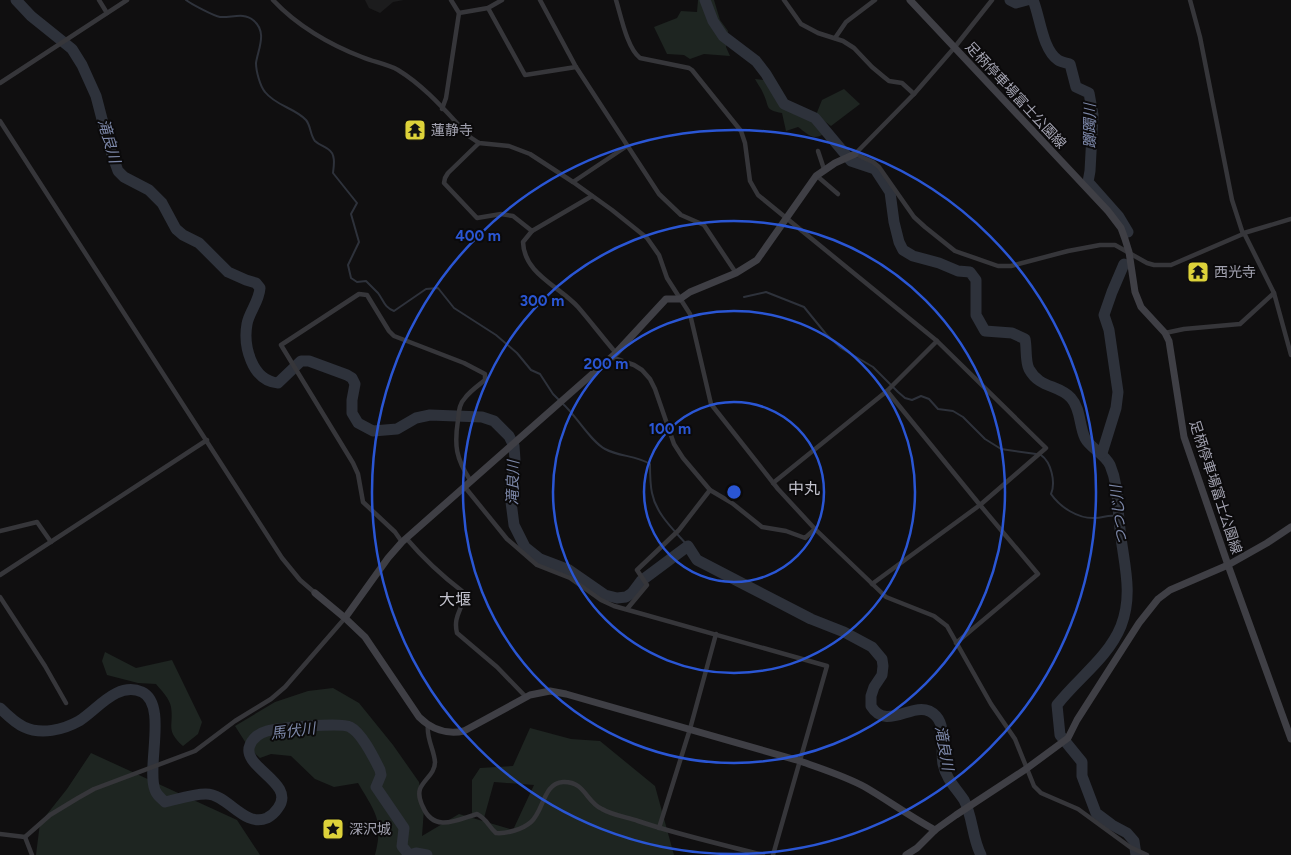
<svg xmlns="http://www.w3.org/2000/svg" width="1291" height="855" viewBox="0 0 1291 855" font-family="Figtree,'Noto Sans JP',sans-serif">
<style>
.built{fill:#1c1c1d}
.green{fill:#1e2521}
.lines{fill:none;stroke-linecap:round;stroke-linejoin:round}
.stream{stroke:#2e323b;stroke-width:2}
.river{stroke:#2e323b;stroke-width:11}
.street{stroke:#36363a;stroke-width:4.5}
.secondary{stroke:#3f3f45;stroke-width:7}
.ring{fill:none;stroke:#2a56d4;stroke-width:2.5}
.labels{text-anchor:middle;stroke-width:4;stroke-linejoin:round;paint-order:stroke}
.street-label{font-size:14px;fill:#a2a2b0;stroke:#0b0a0b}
.poi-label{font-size:14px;fill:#a2a2b0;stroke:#0b0a0b;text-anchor:start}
.water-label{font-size:15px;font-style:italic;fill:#7c87a8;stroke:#0b0a0b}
.quarter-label{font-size:16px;fill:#c2c2cd;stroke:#0b0a0b}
.centre{fill:#2a56d4;stroke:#0b0a0b;stroke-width:2.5}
.ring-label{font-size:15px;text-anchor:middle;font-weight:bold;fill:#2a56d4;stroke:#0b0a0b;stroke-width:4;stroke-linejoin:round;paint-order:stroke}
</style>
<rect width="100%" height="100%" fill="#100f10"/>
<path class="built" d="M365,0H404L393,2L380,13L369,8Z"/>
<g class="green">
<path d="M698,0H714L720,20L728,31L726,47L730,56L704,54L690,59L684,55L667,54L654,27L677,18L681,11L697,12Z"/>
<path d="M755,79L765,80L793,107L813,116L824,134C812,141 808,134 798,127L786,131L782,113C764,110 770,107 763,93C761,88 757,83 755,79Z"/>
<path d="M844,89L860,104L831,126L816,115L822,100Z"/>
<path d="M105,652L136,668L172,660L202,722L198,734L183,746C165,730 174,726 171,707C170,699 161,690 156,684L138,683L107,675L102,661Z"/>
<path d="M333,688L359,703L393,745L419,782L424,809L422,836L459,814L513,830L534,785L494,782L484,818L472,813V780L480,768L513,766L530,728L571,739L600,741L655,786L674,855H375C384,820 375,812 358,783L334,787L315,779L291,756L271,754L260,758L249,748L235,726L275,702L308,691Z"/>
<path d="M91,753L237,820L260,855H36L40,823L67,789Z"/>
</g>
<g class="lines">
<g class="stream">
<path d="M186,0C191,4 214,16 220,17C231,18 244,12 253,20C268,32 258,49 256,63C256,71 260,86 265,92C276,106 295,108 306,120C311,126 310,135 315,141C319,145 324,146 328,149C336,154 334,165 333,173L357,203L351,214L359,242L348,265L351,278L357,282L366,281C370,285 374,289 378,293C384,301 384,307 394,311L426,289L438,288L454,308L496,335L517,353L531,370L540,374L553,394L559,400"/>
<path d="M744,297L766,292L804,307L826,334L841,348L873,367L898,392L905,398L912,400L921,396L929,399L938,409L953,411L963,417L985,439L1001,449L1036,454"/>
<path d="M562,403C576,415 590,441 605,449C620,457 635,455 650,464C650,473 650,484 652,493C656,514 674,530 688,546"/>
<path d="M1041,455C1051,462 1056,482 1051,494C1060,507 1078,519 1095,518C1104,518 1110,513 1119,517"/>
</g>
<g class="river">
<path d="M16,0L31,16L72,49L82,65L96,96L109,146L118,171L124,177L149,190L162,203L176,229L183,235L199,243L228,272L246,280L256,283L260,288C259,302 249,312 247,324C243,346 252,381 278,383L301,361H309L347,375L352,378L355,384L352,400V413L358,423L373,431L397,429L416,418L430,415L482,417L494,421L509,436L514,446L515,460L510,494L514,525L525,547L540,559L569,570L605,595L617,598L626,597L632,593L641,581L688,546L697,560L811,619L844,632L872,647L882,659L883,666L882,675L874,687L871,696V706C888,734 917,695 936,716C947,728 940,750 943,764C946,779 956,788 964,800C973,817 972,838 981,855"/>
<path d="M705,0L713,21L723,36L756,61L766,74L784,104L815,118L851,161L875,169L890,192L894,222L899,242L903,250L913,256L939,263L958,271L970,272L976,280V315L985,331L1012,333L1025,339C1027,348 1025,361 1029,369C1040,389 1058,384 1071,398C1081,409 1079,426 1085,438C1090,448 1104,453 1110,465C1119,486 1117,507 1120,529C1123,561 1134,593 1121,626C1108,658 1078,678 1057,705L1060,735L1082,762V776L1096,813L1112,825L1127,833L1134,841L1136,855"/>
<path d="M1010,0L1016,3L1027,0"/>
<path d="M1033,0C1040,16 1042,49 1058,60C1061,62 1066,63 1070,64L1076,87L1089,93L1093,115L1090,171L1088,182L1119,217L1128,232"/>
<path d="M1102,453L1116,408L1118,392L1109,330L1104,315L1112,292L1124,264"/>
<path d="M0,708C7,715 15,723 24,727C41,735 63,730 79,721C97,710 117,681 142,692C168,704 146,768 155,790C157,796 161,798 165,802C178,799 193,794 206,794C228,794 244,828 267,818C271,816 276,811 278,808C297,783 240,767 250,745C253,738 260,733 267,731C278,728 341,722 350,727C362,733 374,758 380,770L381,775L376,787L404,828L402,846L409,855"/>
<path d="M409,855L416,853L427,855"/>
</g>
<g class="street">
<path d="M99,0L107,13"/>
<path d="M273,0C296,25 330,45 362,57C374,62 387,64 398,70C426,87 448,114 470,137L479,143L509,146L530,154L573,182L612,210L647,238L659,255L667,278L690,314L711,404L778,489L815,529L886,597L934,616L947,626L991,704L1015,739L1034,786L1041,793L1078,809L1130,847L1147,855"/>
<path d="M540,0L576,67L659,194L681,215L704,225L736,273"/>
<path d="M616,0C621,16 627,48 640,58L689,68L692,70L741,131L745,143L750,181L758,195L937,341L1046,448L980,505L872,584"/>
<path d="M784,0L801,24L818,33L843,41L854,48L872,67L884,77L889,81L902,83L914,94"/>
<path d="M992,0L954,48L914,94L855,154L873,162L879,167L914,217L925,227L955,251L998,266H1011L1068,251L1100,245H1115L1147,263L1154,265H1171L1243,234"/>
<path d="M488,8L525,75L576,67"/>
<path d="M459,13L488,8L502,0"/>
<path d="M835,38L846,22L875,0"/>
<path d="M0,83L127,0"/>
<path d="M442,109L446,98L459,13L451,0"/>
<path d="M0,121L282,558L300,580L315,593"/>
<path d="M479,143L448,173L445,178L444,183L477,218L501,214L513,216L532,231L592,196"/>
<path d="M818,151L824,169"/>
<path d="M817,176L838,194"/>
<path d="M573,182L627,146"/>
<path d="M532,231L523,242C524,274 559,286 578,307C591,322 603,338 616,353"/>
<path d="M1244,233L1291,219"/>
<path d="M1274,293L1291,355"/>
<path d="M1165,333L1184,329L1240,324L1274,293L1244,233L1243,234L1232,200L1200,37L1190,0"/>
<path d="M611,357L634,365L642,370L650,379L655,389L674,444L683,458L710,490L732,503L762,527L786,531L805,538L815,529"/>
<path d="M887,391L980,505L1038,574L956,643"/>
<path d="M773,483L887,391L937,341"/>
<path d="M464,486L507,539L537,565L570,578L601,600L614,606L827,666L773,855"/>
<path d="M0,531L37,522L51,542"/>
<path d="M406,538C423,558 441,575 462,591C467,607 452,613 457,633L497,667L526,697"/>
<path d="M402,542L395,532L363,502L358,474L353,463L281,345L359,294L367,295L389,331L394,336L464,363L485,374V380C479,385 470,391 465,398C459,404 459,412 458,420C454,446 456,458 470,480"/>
<path d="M0,575L207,440"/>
<path d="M0,597L45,666L66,703"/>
<path d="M627,609L647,585L637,570L679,530L710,490"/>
<path d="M428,725C426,738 434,749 435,762C435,774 424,779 420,789C418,795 420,801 423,807C434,833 457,820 477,814C487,819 488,826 496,833C507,834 523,829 531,822C544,811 543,783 563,782C585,781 586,802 602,809C612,815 626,817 638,821C679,835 721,844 763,855"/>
<path d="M659,828L690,729L716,634"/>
<path d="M0,834L25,837L50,815L78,798L94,789L195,751L235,721L271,699L285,687L345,618"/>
<path d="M25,837L32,855"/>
</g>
<g class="secondary">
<path d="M910,0L1108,211L1121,228L1125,239L1129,252L1135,292L1141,307L1165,333L1169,341L1184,437L1228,565L1291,739"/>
<path d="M315,593L345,618L365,637L419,717C431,729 447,735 464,731L530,695L550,691L566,694L800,761C822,769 845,776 865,787C889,801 911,817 935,830"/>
<path d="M345,618L388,558L402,542L616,353L666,299H680L690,292L736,273L757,260L816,176L835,163L855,154"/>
<path d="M906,855L917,848L935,830L956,815L1026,769L1068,738L1077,720L1139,623L1158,599L1170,590L1228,565L1267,543L1291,527"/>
</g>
</g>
<g class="ring">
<circle cx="734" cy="492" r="90"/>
<circle cx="734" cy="492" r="181"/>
<circle cx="734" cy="492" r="271"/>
<circle cx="734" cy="492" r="362"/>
</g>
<defs>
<g id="temple-square" transform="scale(1.125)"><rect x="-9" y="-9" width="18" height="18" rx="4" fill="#ddd23a" stroke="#0b0a0b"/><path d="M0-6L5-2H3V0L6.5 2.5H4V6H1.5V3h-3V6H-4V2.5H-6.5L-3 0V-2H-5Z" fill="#111"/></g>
<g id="sight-square" transform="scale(1.125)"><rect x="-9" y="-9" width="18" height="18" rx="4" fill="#ddd23a" stroke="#0b0a0b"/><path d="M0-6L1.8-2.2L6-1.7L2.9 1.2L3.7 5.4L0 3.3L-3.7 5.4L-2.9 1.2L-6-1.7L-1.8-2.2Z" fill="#111"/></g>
</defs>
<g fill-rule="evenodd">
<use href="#temple-square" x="415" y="130"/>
<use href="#temple-square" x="1198" y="272"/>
<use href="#sight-square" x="333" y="829"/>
</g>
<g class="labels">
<g class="street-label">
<text transform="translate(1016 95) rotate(47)" y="5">足柄停車場富士公園線</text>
<text transform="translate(1216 487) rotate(72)" y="5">足柄停車場富士公園線</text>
</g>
<g class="poi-label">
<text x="431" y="135">蓮静寺</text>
<text x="1214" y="277">西光寺</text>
<text x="349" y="834">深沢城</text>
</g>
<g class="water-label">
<text transform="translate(1090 126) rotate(-90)" y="5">躑躅川</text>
<text transform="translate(109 141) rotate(74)" y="5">滝良川</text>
<text transform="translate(513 483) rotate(-89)" y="5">滝良川</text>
<text transform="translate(1119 515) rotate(-96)" y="5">つつじ川</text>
<text transform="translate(293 731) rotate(-7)" y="5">馬伏川</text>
<text transform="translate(944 748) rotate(80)" y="5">滝良川</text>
</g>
<g class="quarter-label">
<text x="804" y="494">中丸</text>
<text x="455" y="605">大堰</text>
</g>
</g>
<circle cx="734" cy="492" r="8" class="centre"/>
<g class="ring-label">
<text x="478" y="241">400 m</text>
<text x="542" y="306">300 m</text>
<text x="606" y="369">200 m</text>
<text x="670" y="434">100 m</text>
</g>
</svg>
